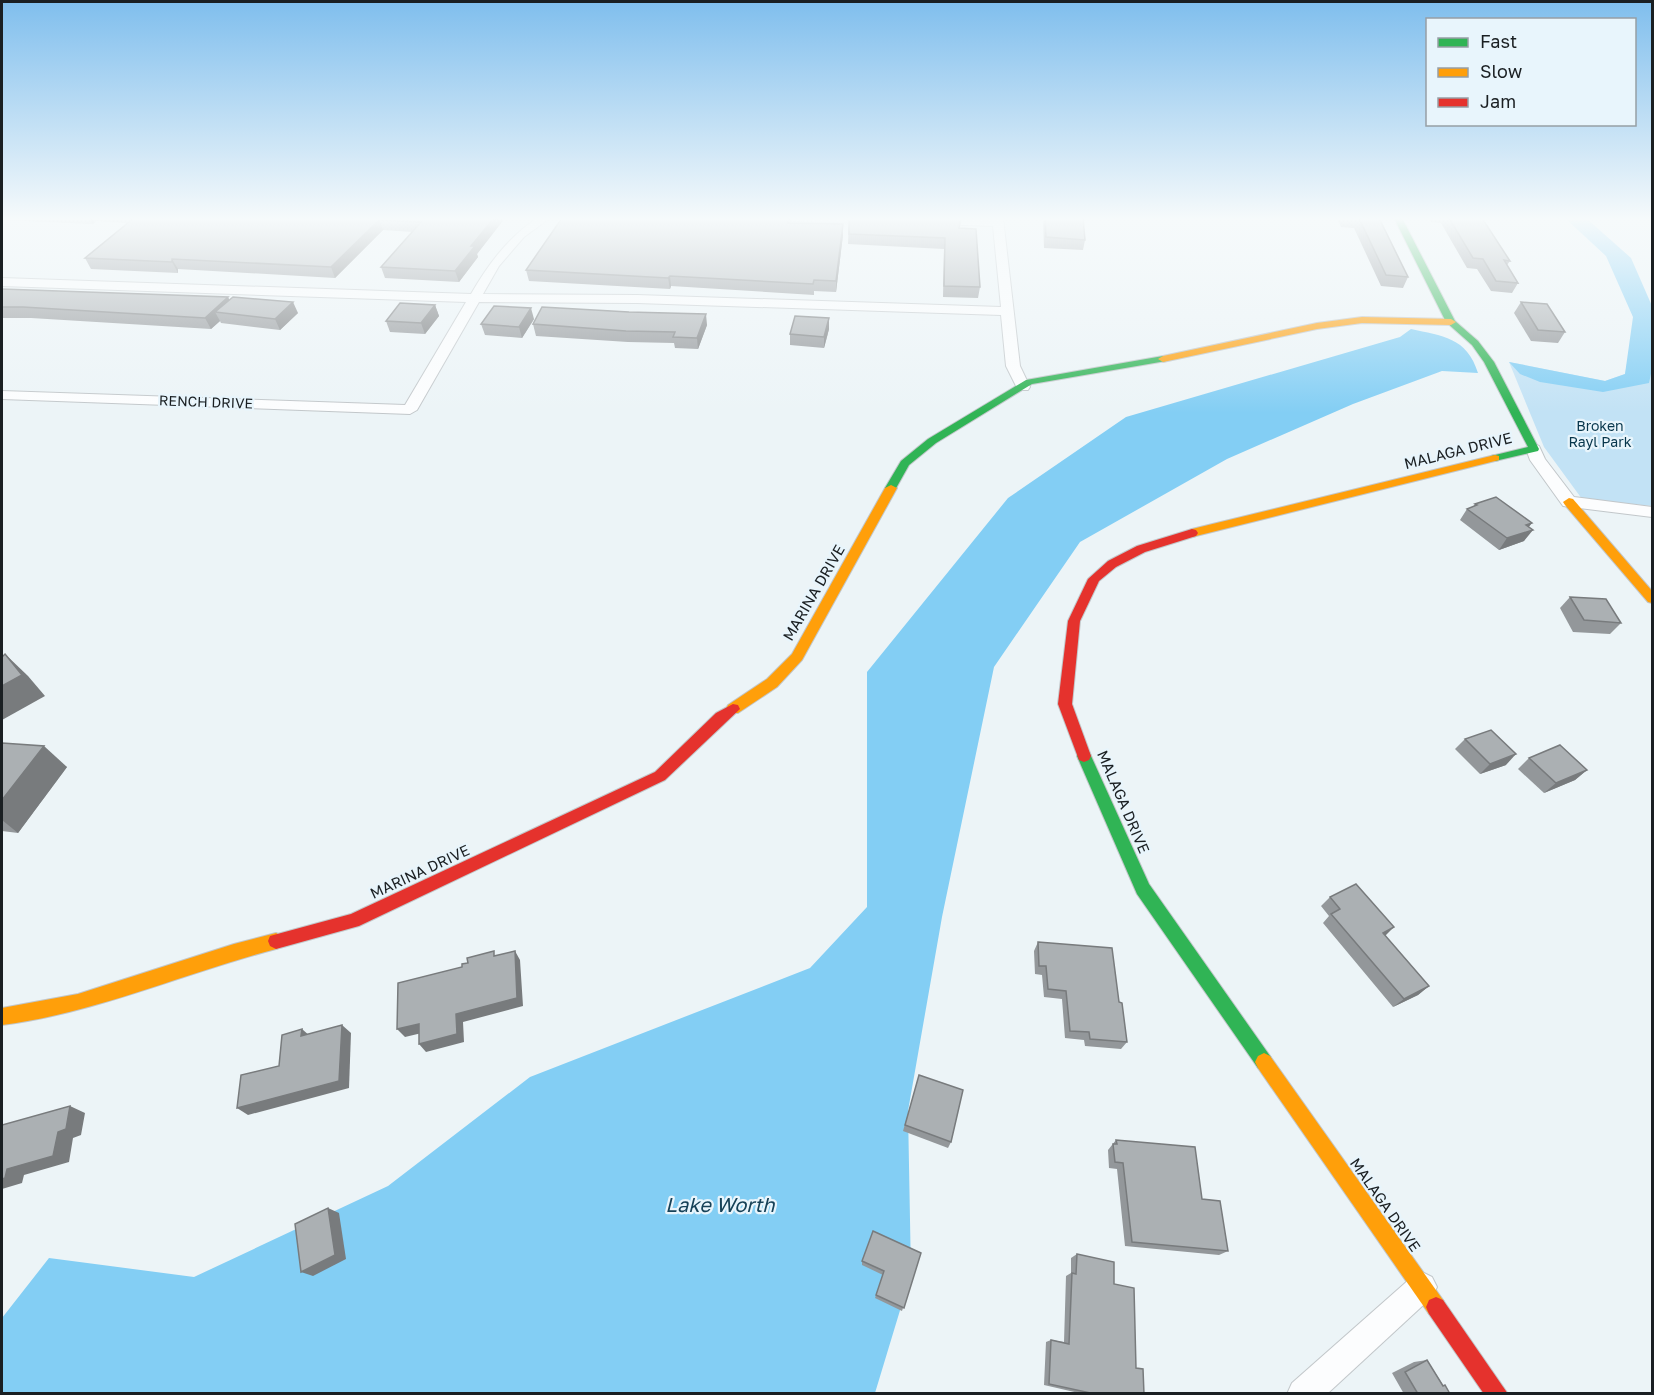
<svg xmlns="http://www.w3.org/2000/svg" width="1654" height="1395" viewBox="0 0 1654 1395" font-family="'Golos Text',sans-serif">
<style>
.green{fill:#c2e2f5}
.water{fill:#83cef4}
.lines{fill:none;stroke-linecap:round;stroke-linejoin:round}
.street-casing{stroke:#c2c7ca;stroke-width:2}
.fast-casing{stroke:#c2c7ca;stroke-width:2}
.slow-casing{stroke:#c2c7ca;stroke-width:2}
.jam-casing{stroke:#c2c7ca;stroke-width:2}
.street{fill:#fcfdfe;fill-rule:evenodd}
.fast{fill:#30b455;fill-rule:evenodd}
.slow{fill:#ff9f0a;fill-rule:evenodd}
.jam{fill:#e5322d;fill-rule:evenodd}
.wall{fill:#93979a}
.shaded-wall{fill:#787b7d}
.building{fill:#abb0b3;stroke:#787b7d;stroke-width:1.5}
.labels{text-anchor:middle;stroke-width:4.5;stroke-linejoin:round;paint-order:stroke}
.far-street-label{font-size:14px;fill:#1a1f22;stroke:#e8f5fc}
.far-park-label{font-size:14px;fill:#07364c;stroke:#e8f5fc}
.street-label{font-size:15px;fill:#1a1f22;stroke:#e8f5fc}
.near-water-label{font-size:20px;font-style:italic;fill:#164258;stroke:#e8f5fc}
</style>
<rect width="100%" height="100%" fill="#ecf4f7"/>
<path class="green" d="M1652,324V506L1582,499L1544,447L1509,362L1605,381L1625,374L1630,348Z"/>
<g class="water">
<path d="M1565,218H1586L1631,258L1652,306V369L1649,383L1603,392L1540,382L1520,374L1509,362L1605,381L1625,374L1633,317L1606,256Z"/>
<path d="M1411,329C1442,336 1467,337 1478,373L1442,371L1353,404L1227,459L1080,542L994,667L942,917L908,1111L911,1274L875,1393L2,1394V1318L49,1258L194,1277L388,1186L530,1077L810,968L867,907V672L1008,498L1126,417L1400,337Z"/>
</g>
<g class="lines">
<g class="street-casing">
<g id="street">
<path d="M537,218H550L524,237L499,266L483,294L637,295L1001,307L993,226L935,224L929,221L935,218H1003L1020,366L1030,387L1028,390H1018L1006,366L1001,315L637,303L479,302L417,410L410,414L2,399V391L405,405L466,302L2,286V278L471,294C489,263 508,238 537,218Z"/>
<path d="M787,218H880L882,220L876,223L792,221Z"/>
<path d="M1534,444L1539,446L1545,459L1574,497L1652,507V517L1563,506L1530,460L1526,449Z"/>
<path d="M1422,1272L1432,1277L1437,1287L1432,1297L1327,1394H1287L1292,1383L1412,1277Z"/>
</g>
</g>
<g class="fast-casing">
<g id="fast">
<path d="M1394,218H1402L1455,321L1478,341L1494,362L1539,449L1538,451L1495,461L1490,458L1491,456L1528,447L1484,362L1472,345L1446,322Z"/>
<path d="M1163,356L1166,357V361L1032,384L936,443L909,465L895,490L891,491L885,488L901,461L928,439L1026,380Z"/>
<path d="M1084,750L1089,752L1091,756L1149,884L1270,1056L1273,1062L1270,1068L1264,1071L1258,1068L1137,894L1077,756L1079,752Z"/>
</g>
</g>
<g class="slow-casing">
<g id="slow">
<path d="M1362,317L1451,319L1456,322L1451,325L1362,323L1317,329L1163,362L1158,359L1163,356L1317,323Z"/>
<path d="M1495,455L1499,456V460L1192,537L1186,533L1192,529Z"/>
<path d="M891,485L897,488L802,660L777,687L738,713H728L726,709L728,705L767,679L792,654L885,488Z"/>
<path d="M1569,498L1573,499L1652,591V603L1648,602L1565,505L1563,502Z"/>
<path d="M276,933L282,936L284,941L282,946L276,949C184,973 96,1013 2,1025V1008L78,994L234,944Z"/>
<path d="M1264,1053L1270,1056L1443,1300L1446,1307L1443,1314L1436,1317L1429,1314L1258,1068L1255,1062L1258,1056Z"/>
</g>
</g>
<g class="jam-casing">
<g id="jam">
<path d="M1192,529L1196,530L1198,533L1196,536L1145,552L1116,567L1099,581L1080,621L1072,704L1091,756L1089,760L1084,762L1079,760L1058,704L1068,621L1088,579L1108,561L1137,546Z"/>
<path d="M733,704L738,705L740,709L665,780L359,926L276,949L270,946L268,941L270,936L351,914L655,772L716,713Z"/>
<path d="M1436,1297L1443,1300L1508,1394H1484L1429,1314L1426,1307L1429,1300Z"/>
</g>
</g>
<use href="#street" class="street"/>
<use href="#fast" class="fast"/>
<use href="#slow" class="slow"/>
<use href="#jam" class="jam"/>
</g>
<g class="wall">
<path d="M2,218H505L477,254L478,257L459,282L385,278L381,267L413,232L383,230L335,278L178,269V273L91,269L85,258L127,223L96,221L93,224L2,220Z"/>
<path d="M791,218V223L843,224V235L836,292L814,291V295L671,286L670,289L529,281L526,270Z"/>
<path d="M849,218L960,228L980,287L978,298L943,297L944,249L848,244Z"/>
<path d="M1043,218H1083L1085,240L1083,250L1044,248Z"/>
<path d="M1337,218H1379L1408,277L1403,288L1381,286L1354,228L1341,227Z"/>
<path d="M1429,218H1482L1510,261L1507,265L1518,283L1512,293L1491,291L1477,269L1467,268L1441,223L1431,222Z"/>
<path d="M2,289L228,297L229,300L298,313L280,330L221,323L220,321L211,329L31,318H2Z"/>
<path d="M1521,302L1565,332L1558,343L1531,341L1514,313Z"/>
<path d="M435,305L439,316L425,334L390,332L386,321Z"/>
<path d="M829,318V329L824,348L790,345V334Z"/>
<path d="M534,319L522,338L485,335L481,324Z"/>
<path d="M533,324L707,325L698,349L675,348L674,343L628,342L536,336Z"/>
<path d="M1475,504L1529,526L1524,541L1499,550L1460,520L1467,509L1473,507Z"/>
<path d="M1570,597L1621,623L1610,634L1573,632L1560,608Z"/>
<path d="M1465,739L1506,765L1480,774L1455,749Z"/>
<path d="M2,743L67,767L18,833L2,831Z"/>
<path d="M1529,758L1587,770L1575,780L1544,793L1518,769Z"/>
<path d="M1330,897L1385,936L1429,986L1418,995L1393,1007L1323,923L1329,916L1321,906Z"/>
<path d="M1038,942L1119,1002L1127,1042L1121,1049L1085,1046L1084,1040L1065,1038L1062,999L1044,997L1042,975L1035,974L1034,951Z"/>
<path d="M919,1075L951,1142L948,1148L903,1131Z"/>
<path d="M1116,1140L1202,1199L1228,1251L1219,1255L1125,1246L1117,1169L1109,1168L1108,1150Z"/>
<path d="M921,1253L902,1311L875,1298L883,1275L862,1265V1261Z"/>
<path d="M1077,1254L1114,1284L1136,1368L1144,1394H1083L1044,1385L1046,1342L1051,1340L1064,1342L1066,1276L1071,1273V1258Z"/>
<path d="M1427,1360L1443,1385H1445L1450,1394H1404L1392,1373L1414,1362Z"/>
</g>
<g class="shaded-wall">
<path d="M89,218H94L96,221L93,224Z"/>
<path d="M494,218H505L477,254L478,257L459,282L455,271L471,246Z"/>
<path d="M379,220L383,230L335,278L331,267Z"/>
<path d="M843,224V235L836,292V281Z"/>
<path d="M172,259L178,269V273L172,262Z"/>
<path d="M670,276L671,286L670,289L668,278Z"/>
<path d="M228,297L233,308L215,312L220,321L211,329L205,318Z"/>
<path d="M293,302L298,313L280,330L275,319Z"/>
<path d="M435,305L439,316L425,334L421,323Z"/>
<path d="M531,308L534,319L522,338L519,327Z"/>
<path d="M706,314L707,325L698,349L697,338Z"/>
<path d="M829,318V329L824,348V337Z"/>
<path d="M1532,523L1524,533L1533,530L1524,541L1499,550L1507,538L1526,525Z"/>
<path d="M5,654L28,676L45,696L2,720V686Z"/>
<path d="M44,746L67,767L18,833L2,820V800Z"/>
<path d="M1516,754L1506,765L1480,774L1490,764Z"/>
<path d="M1587,770L1575,780L1544,793L1556,783Z"/>
<path d="M1394,927L1384,937L1383,933Z"/>
<path d="M515,951L520,960L523,1006L463,1022L464,1042L426,1052L419,1044L456,1014Z"/>
<path d="M1429,986L1418,995L1393,1007L1404,999Z"/>
<path d="M419,1024L426,1032L405,1037L397,1029Z"/>
<path d="M342,1025L351,1033L349,1088L248,1115L237,1108Z"/>
<path d="M302,1029L311,1037L301,1036Z"/>
<path d="M70,1106L85,1113L81,1135L73,1138L69,1162L24,1175L22,1183L2,1189V1179L7,1169L58,1132Z"/>
<path d="M328,1208L339,1213L346,1259L313,1276L301,1272Z"/>
</g>
<g class="building">
<path d="M134,218H494L471,246H475L455,271L381,267L421,222L379,220L331,267L172,259V262L85,258Z"/>
<path d="M562,218H789L788,223L843,224L836,281L814,280L813,284L670,276L668,278L526,270Z"/>
<path d="M849,218H961L959,228L976,229L980,287L944,286L945,238L849,234Z"/>
<path d="M1045,218H1083L1085,240L1046,237Z"/>
<path d="M1359,218H1379L1408,277L1386,275Z"/>
<path d="M1449,218H1482L1510,261L1504,260L1518,283L1496,281L1483,259L1473,258Z"/>
<path d="M2,289L228,297L205,318L23,307H2Z"/>
<path d="M233,297L293,302L275,319L215,312Z"/>
<path d="M1521,302L1547,304L1565,332L1538,330Z"/>
<path d="M400,303L435,305L421,323L386,321Z"/>
<path d="M494,306L531,308L519,327L481,324Z"/>
<path d="M542,307L629,312L706,314L697,338L673,337L675,332L626,331L533,324Z"/>
<path d="M795,316L829,318L824,337L790,334Z"/>
<path d="M1496,497L1532,523L1526,525L1533,530L1507,538L1467,509L1477,505L1475,504Z"/>
<path d="M1570,597L1606,599L1621,623L1584,620Z"/>
<path d="M5,654L22,675L2,686V657Z"/>
<path d="M1491,730L1516,754L1490,764L1465,739Z"/>
<path d="M2,743L44,746L2,800Z"/>
<path d="M1560,745L1587,770L1556,783L1529,758Z"/>
<path d="M1356,884L1394,927L1383,933L1429,986L1404,999L1331,914L1340,909L1330,897Z"/>
<path d="M1038,942L1112,948L1119,1002L1122,1003L1127,1042L1090,1039L1089,1032L1070,1031L1066,991L1048,989L1046,966H1039Z"/>
<path d="M494,951V956L515,951L517,998L456,1014L457,1034L419,1044V1024L397,1029L398,983L462,967V964L468,963L467,958Z"/>
<path d="M342,1025L339,1081L237,1108L241,1075L279,1066L282,1035L302,1029L301,1036Z"/>
<path d="M919,1075L963,1090L951,1142L905,1125Z"/>
<path d="M70,1106L66,1129L58,1132L53,1156L7,1169L5,1178L2,1179V1125Z"/>
<path d="M1116,1140L1195,1147L1202,1199L1220,1201L1228,1251L1132,1242L1123,1163L1115,1162L1113,1144H1117Z"/>
<path d="M328,1208L335,1255L301,1272L295,1224Z"/>
<path d="M873,1231L921,1253L904,1308L876,1295L884,1271L862,1261Z"/>
<path d="M1077,1254L1114,1262V1284L1134,1288L1136,1368L1143,1369L1144,1394H1095L1049,1384L1051,1340L1069,1344L1072,1273L1076,1274Z"/>
<path d="M1427,1360L1443,1386L1445,1385L1450,1394H1418L1405,1372Z"/>
</g>
<linearGradient id="sky" x2="0" y2="1"><stop stop-color="#7fbeed"/><stop offset="0.53" stop-color="#f6fafb"/><stop offset="1" stop-color="#f6fafb" stop-opacity="0"/></linearGradient>
<rect width="1654" height="413" fill="url(#sky)"/>
<g class="labels">
<g class="far-street-label">
<text transform="translate(206 402) rotate(2)" y="5">RENCH DRIVE</text>
</g>
<g class="far-park-label">
<text x="1600" y="431">Broken<tspan x="1600" dy="16">Rayl Park</tspan></text>
</g>
<g class="street-label">
<text transform="translate(1458 451) rotate(-14)" y="5">MALAGA DRIVE</text>
<text transform="translate(814 593) rotate(-60)" y="5">MARINA DRIVE</text>
<text transform="translate(1123 802) rotate(67)" y="5">MALAGA DRIVE</text>
<text transform="translate(420 872) rotate(-25)" y="5">MARINA DRIVE</text>
<text transform="translate(1385 1205) rotate(55)" y="5">MALAGA DRIVE</text>
</g>
<g class="near-water-label">
<text x="720" y="1212">Lake Worth</text>
</g>
</g>
<rect width="1654" height="1395" fill="none" stroke="#1a1f22" stroke-width="6"/>
<rect x="1426" y="18" width="210" height="108" fill="#e8f5fc" stroke="#969fa5" stroke-width="1.5"/>
<rect x="1438" y="38" width="30" height="9" fill="#30b455" stroke="#969fa5" stroke-width="1.5"/>
<text x="1480" y="48" font-size="18" fill="#1a1f22">Fast</text>
<rect x="1438" y="68" width="30" height="9" fill="#ff9f0a" stroke="#969fa5" stroke-width="1.5"/>
<text x="1480" y="78" font-size="18" fill="#1a1f22">Slow</text>
<rect x="1438" y="98" width="30" height="9" fill="#e5322d" stroke="#969fa5" stroke-width="1.5"/>
<text x="1480" y="108" font-size="18" fill="#1a1f22">Jam</text>
</svg>
